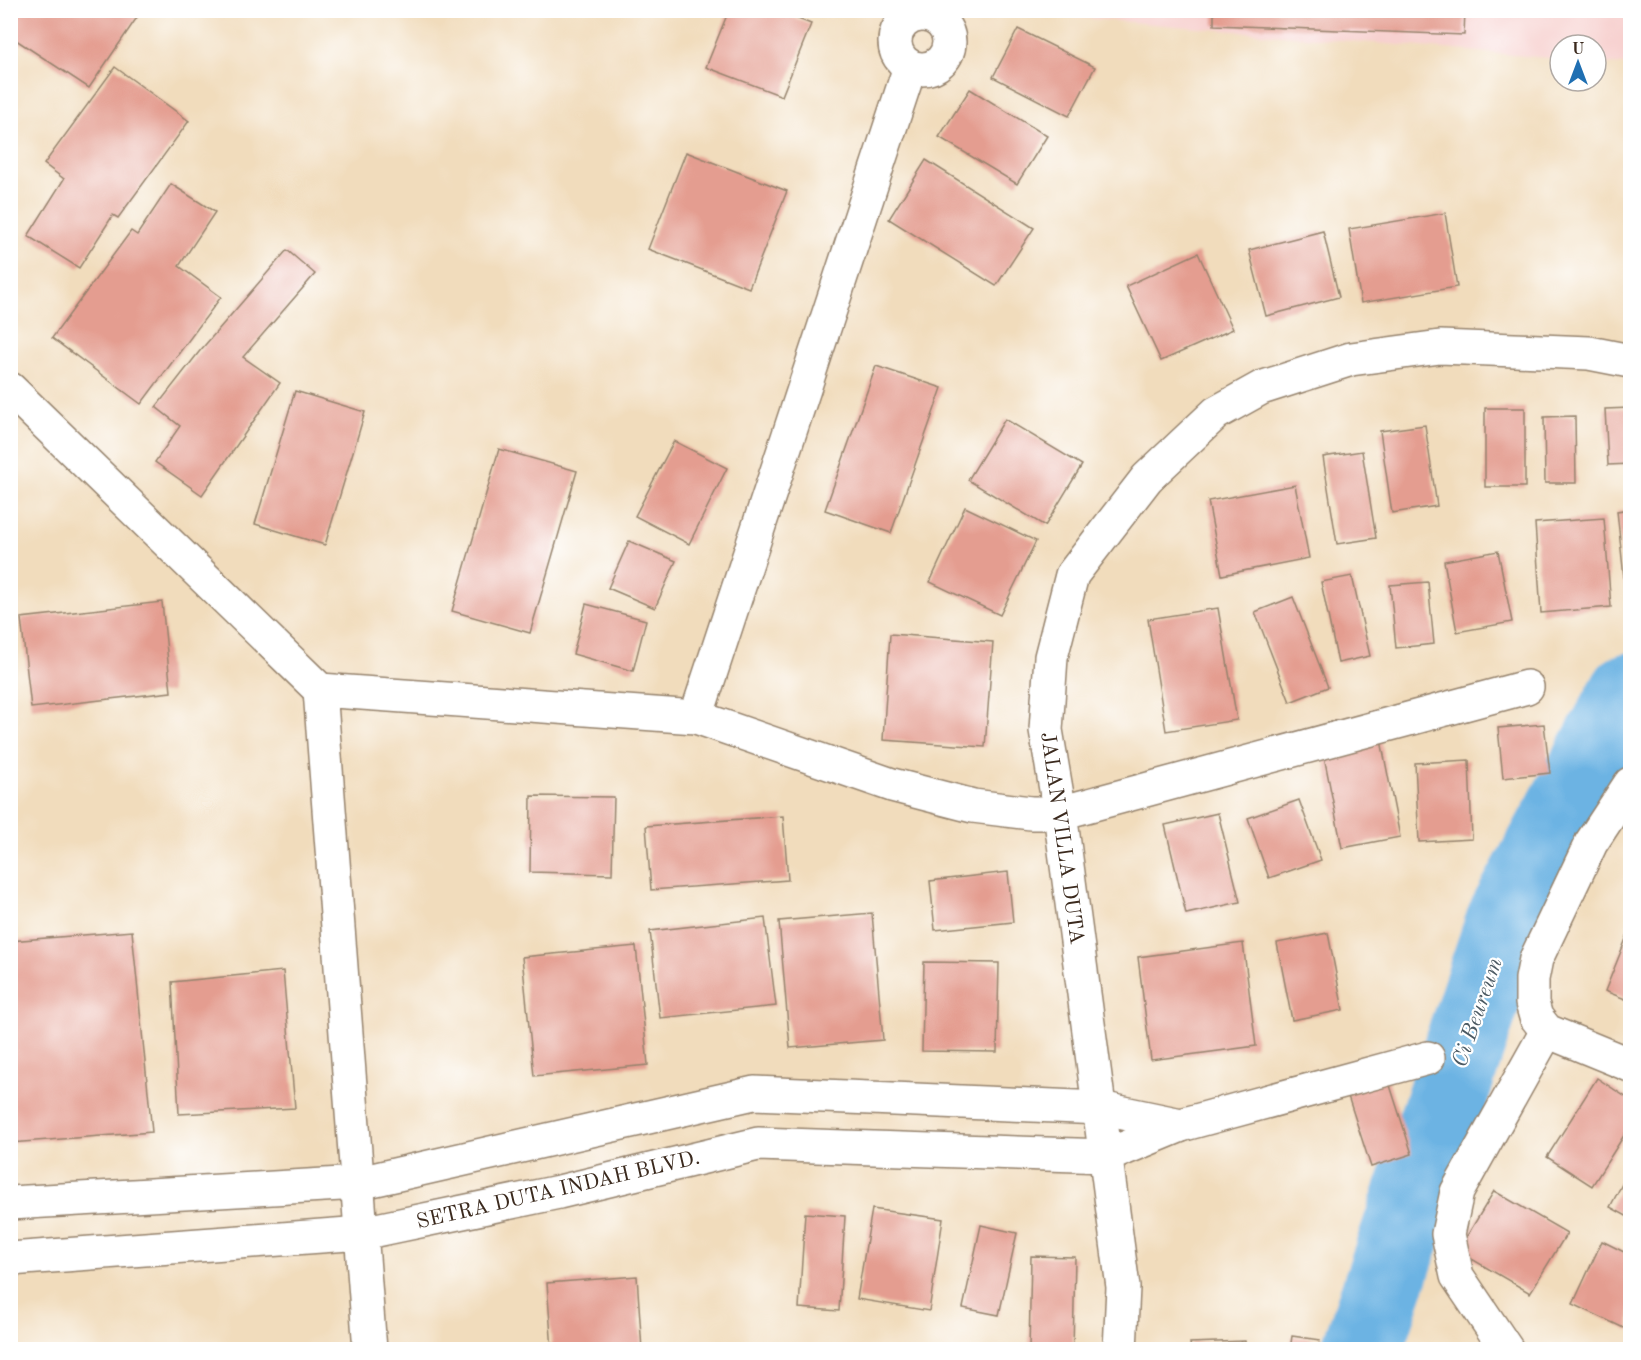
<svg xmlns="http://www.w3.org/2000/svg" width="1641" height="1360" viewBox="0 0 1641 1360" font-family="'Old Standard TT',serif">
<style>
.built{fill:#f7d0cf}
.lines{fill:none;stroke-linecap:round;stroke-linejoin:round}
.river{stroke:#6cb3e3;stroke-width:81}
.building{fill:#e49d90}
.minor-casing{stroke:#96836d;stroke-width:36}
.minor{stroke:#fff;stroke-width:33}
.labels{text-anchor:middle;stroke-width:4.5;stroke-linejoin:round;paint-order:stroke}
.street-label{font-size:21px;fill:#3b2a1e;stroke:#fff}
.water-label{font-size:22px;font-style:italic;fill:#4c5a63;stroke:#fff}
</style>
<rect width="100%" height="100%" fill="#fff"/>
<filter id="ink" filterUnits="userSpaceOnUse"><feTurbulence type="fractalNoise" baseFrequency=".0167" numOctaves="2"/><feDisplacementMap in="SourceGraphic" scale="12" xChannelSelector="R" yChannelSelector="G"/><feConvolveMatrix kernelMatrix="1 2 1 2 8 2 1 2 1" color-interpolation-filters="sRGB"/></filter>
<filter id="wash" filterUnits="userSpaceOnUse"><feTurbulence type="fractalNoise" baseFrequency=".008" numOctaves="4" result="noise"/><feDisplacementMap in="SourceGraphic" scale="24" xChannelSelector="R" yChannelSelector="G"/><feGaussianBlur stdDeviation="1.35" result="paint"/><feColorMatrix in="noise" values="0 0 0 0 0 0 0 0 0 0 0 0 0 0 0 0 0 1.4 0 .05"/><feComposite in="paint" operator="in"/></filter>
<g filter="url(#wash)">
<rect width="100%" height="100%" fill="#f1dcbc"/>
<path class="built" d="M1003,11H1630V46L1627,65L1596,63V45H1560V59Z"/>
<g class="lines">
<path class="river" d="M1362,1350L1507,919L1630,693"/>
</g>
<g id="blocks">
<g class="building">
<path d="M10,10H129L138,16L89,88L10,36Z"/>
<path d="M729,10H775L811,24L782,96L706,67Z"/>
<path d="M1214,10H1465L1464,35L1214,25Z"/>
<path d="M1018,29L1095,67L1069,116L993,77Z"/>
<path d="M115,67L189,121L118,218L113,215L79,268L28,236L64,179L44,164Z"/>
<path d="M970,89L1047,136L1017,184L939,137Z"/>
<path d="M686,152L787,191L749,288L648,249Z"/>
<path d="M926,160L1034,228L996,286L889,219Z"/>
<path d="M171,184L215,212L179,266L221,297L141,404L52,338L131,231L137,235Z"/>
<path d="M1445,213L1457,287L1361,303L1349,229Z"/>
<path d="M1323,231L1339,297L1266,316L1249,250Z"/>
<path d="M287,250L315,274L243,357L280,383L202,495L155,462L180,426L156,407L199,352Z"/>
<path d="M1198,253L1233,329L1161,361L1126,286Z"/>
<path d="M876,366L942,388L891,533L825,510Z"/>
<path d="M295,391L365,412L325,545L255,524Z"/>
<rect x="1485" y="408" width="40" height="79"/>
<path d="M1630,408V464L1608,465L1605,409Z"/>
<path d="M1575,416L1576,483H1545L1544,417Z"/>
<path d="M1005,419L1082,465L1045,526L968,480Z"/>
<path d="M1425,425L1437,506L1392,513L1380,431Z"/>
<path d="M674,441L727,468L689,544L635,516Z"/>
<path d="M499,449L577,471L530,633L452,611Z"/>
<path d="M1362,451L1376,538L1337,544L1323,457Z"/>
<path d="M1295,485L1309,558L1222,575L1208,501Z"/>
<path d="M965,507L1036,541L1000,615L930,582Z"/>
<path d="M1630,509V606H1627L1617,511Z"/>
<path d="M1604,518L1611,607L1541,613L1535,523Z"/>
<path d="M629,541L676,561L655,608L608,588Z"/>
<path d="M1498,551L1512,622L1457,632L1444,561Z"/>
<path d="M1352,576L1370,656L1338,663L1321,582Z"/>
<path d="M1428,582L1434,644L1396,648L1390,585Z"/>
<path d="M1293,597L1328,687L1290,702L1255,612Z"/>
<path d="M162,602L171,692L31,708L21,618Z"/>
<path d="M586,604L646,620L633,671L573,654Z"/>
<path d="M1218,608L1237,720L1166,731L1148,619Z"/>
<path d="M890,634L993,642L985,747L883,740Z"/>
<path d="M1544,724L1550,773L1503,778L1498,728Z"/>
<path d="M1381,740L1400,837L1342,848L1323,751Z"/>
<path d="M1469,760L1472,839L1419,842L1415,763Z"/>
<path d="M531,796L614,797L612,874L530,872Z"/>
<path d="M1299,800L1321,860L1269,878L1248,818Z"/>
<path d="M1218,813L1240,902L1186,914L1165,825Z"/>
<path d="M783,816L788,880L651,890L646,826Z"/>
<path d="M1008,872L1013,922L935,930L930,881Z"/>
<path d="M872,913L883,1040L790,1048L779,921Z"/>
<path d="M765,918L776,1006L660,1018L650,931Z"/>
<path d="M1630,929V1001L1605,991Z"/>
<path d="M132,931L152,1132L10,1143V941Z"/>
<path d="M1328,933L1343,1010L1292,1020L1277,943Z"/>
<path d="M1243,943L1256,1046L1151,1060L1138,957Z"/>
<path d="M636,946L648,1065L534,1076L522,957Z"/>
<path d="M924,962L999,963L997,1052L922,1051Z"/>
<path d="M283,971L295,1108L179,1114L172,982Z"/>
<path d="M1597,1078L1630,1100V1126L1592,1186L1547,1157Z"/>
<path d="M1388,1079L1412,1154L1371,1167L1347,1093Z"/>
<path d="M1630,1169V1218L1610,1207Z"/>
<path d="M1494,1191L1567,1233L1530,1293L1458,1251Z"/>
<path d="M872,1209L943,1219L929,1311L857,1299Z"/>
<path d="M805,1213L845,1216L839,1311L799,1308Z"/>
<path d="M981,1225L1017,1233L999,1315L963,1308Z"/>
<path d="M1602,1241L1630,1255V1331L1573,1304Z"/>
<path d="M1031,1256L1075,1257L1073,1350H1029Z"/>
<path d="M637,1276L642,1350H552L547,1283Z"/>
<path d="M1292,1336L1320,1340L1318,1350H1290Z"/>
<path d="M1245,1341L1246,1350H1191L1190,1343Z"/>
</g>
</g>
</g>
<g filter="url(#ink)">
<use href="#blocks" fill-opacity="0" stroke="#96836d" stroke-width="1.5"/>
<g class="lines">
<g class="minor-casing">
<g id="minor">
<circle cx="922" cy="42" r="27"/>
<path d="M10,389L320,690L696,717L892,785L973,806L1031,813H1060L1527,687"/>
<path d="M320,690L370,1350"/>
<path d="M696,717L910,67"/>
<path d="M1630,784L1591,843L1536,959L1532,979V1003L1536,1017L1547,1031L1630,1065"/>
<path d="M10,1203L359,1183L754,1093L1100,1108L1181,1125"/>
<path d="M10,1259L362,1233L559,1192L758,1144L1106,1156L1181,1125L1428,1058"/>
<path d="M1120,1350L1123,1287L1060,813L1046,730L1051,657L1072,575L1147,478L1216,413L1261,388L1351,359L1440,347L1589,353L1630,361"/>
<path d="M1507,1350L1457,1276L1448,1234L1457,1192L1547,1031"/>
</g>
</g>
<use href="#minor" class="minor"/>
</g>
</g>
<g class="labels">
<g class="street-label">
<text transform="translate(1063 838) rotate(82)" y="7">JALAN VILLA DUTA</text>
<text transform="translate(558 1189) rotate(-13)" y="7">SETRA DUTA INDAH BLVD.</text>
</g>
<g class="water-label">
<text transform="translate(1476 1012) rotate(-71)" y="8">Ci Beureum</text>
</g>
</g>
<rect width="1641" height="1360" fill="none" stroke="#fff" stroke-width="36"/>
<g transform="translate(1578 63)"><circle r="28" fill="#ffffff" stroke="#b1aaa5" stroke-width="1.5"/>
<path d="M0-4.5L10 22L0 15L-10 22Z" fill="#1f6fb2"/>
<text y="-9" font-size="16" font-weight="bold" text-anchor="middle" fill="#3b2a1e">U</text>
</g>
</svg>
